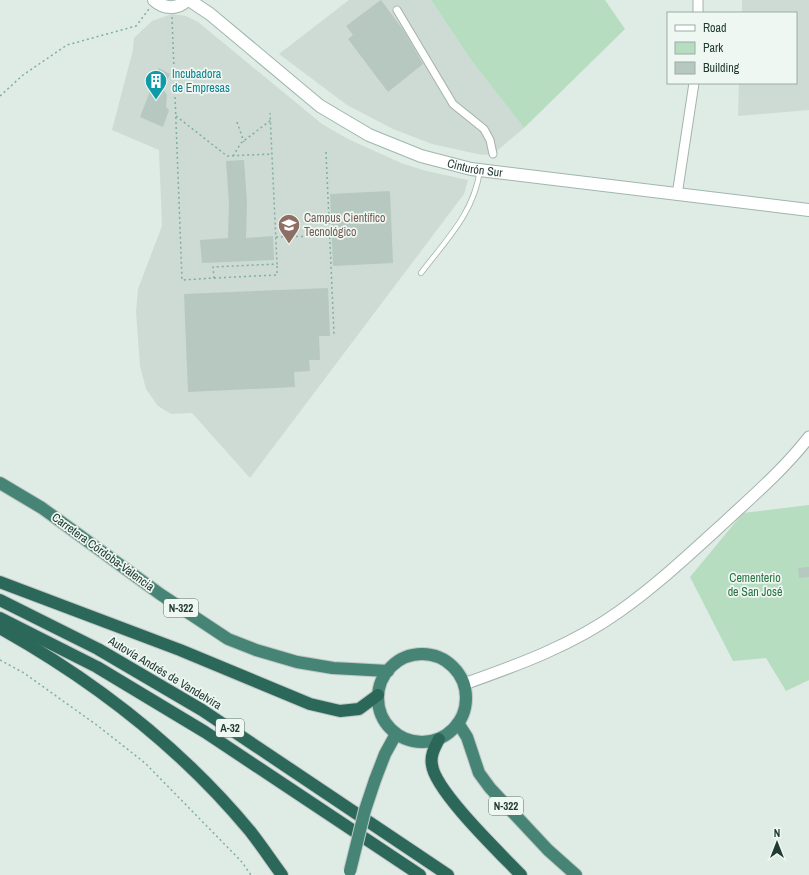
<svg xmlns="http://www.w3.org/2000/svg" width="809" height="875" viewBox="0 0 809 875" font-family="'Archivo Narrow',sans-serif">
<style>
.built{fill:#cddbd4}
.green{fill:#b7ddc0}
.building{fill:#b7c8c1}
.lines{fill:none;stroke-linecap:round;stroke-linejoin:round}
.service-casing{stroke:#a2b3ac;stroke-width:6}
.pedestrian-casing{stroke:#a2b3ac;stroke-width:9}
.minor-casing{stroke:#a2b3ac;stroke-width:11}
.tertiary-casing{stroke:#a2b3ac;stroke-width:13}
.secondary-casing{stroke:#9eb7ad;stroke-width:14}
.trunk-casing{stroke:#c1c8c6;stroke-width:14}
.motorway-casing{stroke:#c1c8c6;stroke-width:14}
.path{stroke:#7eaf9f;stroke-width:1.5;stroke-dasharray:2 3;stroke-linecap:butt}
.service{stroke:#fff;stroke-width:4.5}
.pedestrian{stroke:#fff;stroke-width:7}
.minor{stroke:#fff;stroke-width:9}
.tertiary{stroke:#fff;stroke-width:11}
.secondary{stroke:#fff;stroke-width:12}
.trunk{stroke:#468575;stroke-width:12}
.motorway{stroke:#2b685a;stroke-width:12}
.trunk-bridge-casing{stroke:#c1c8c6;stroke-width:14;stroke-linecap:butt}
.trunk-bridge{stroke:#468575;stroke-width:12}
.labels{text-anchor:middle;stroke-width:3.5;stroke-linejoin:round;paint-order:stroke}
.shield{fill:#eff7f3;stroke:#5e736d;stroke-width:1}
.shield-label{font-size:11px;font-weight:bold;fill:#203b33}
.culture-label{font-size:12px;fill:#0d838f;stroke:#eff7f3;text-anchor:start}
.street-label{font-size:12px;fill:#203b33;stroke:#eff7f3}
.education-label{font-size:12px;fill:#785e54;stroke:#eff7f3;text-anchor:start}
.park-label{font-size:12px;fill:#297344;stroke:#eff7f3}
</style>
<rect width="100%" height="100%" fill="#dfebe5"/>
<g class="built">
<path d="M349,0H431L471,60L524,128L493,154L482,155L432,144L393,129L347,105L279,54Z"/>
<path d="M742,0H809V110L738,116L739,83H796V13H742Z"/>
<path d="M172,14L186,16L198,22L322,124L348,139L401,163L426,171L468,180L464,194L250,478L192,413L171,414L158,406L146,389L140,366L136,312L138,289L162,226L159,150L112,130L133,50L134,38L152,21Z"/>
</g>
<g class="green">
<path d="M431,0H605L625,29L524,128L471,60Z"/>
<path d="M809,505V680L786,691L766,658L733,661L690,577L743,513Z"/>
</g>
<g class="building">
<path d="M381,0L404,31L423,64L388,92L348,39L353,35L346,26Z"/>
<path d="M159,68L170,74L163,89L167,95L166,107L169,110L163,127L140,117Z"/>
<path d="M244,160L247,202L246,238L273,236L274,260L202,263L200,240L228,238L229,203L226,161Z"/>
<path d="M390,191L393,263L333,266L330,194Z"/>
<path d="M328,288L330,336H319L320,360H309L310,371L294,372L295,387L188,392L184,294Z"/>
<path d="M809,567V577L799,578L798,568Z"/>
</g>
<g class="lines">
<g class="service-casing">
<path id="service" d="M421,273C446,240 474,213 480,170"/>
</g>
<g class="pedestrian-casing">
<path id="pedestrian" d="M397,10L453,104L484,129L490,140L493,154"/>
</g>
<g class="minor-casing">
<g id="minor">
<path d="M698,13V0"/>
<path d="M677,195L694,83"/>
</g>
</g>
<g class="tertiary-casing">
<path id="tertiary" d="M464,684C518,665 573,645 620,611C658,584 692,552 726,521C755,494 785,468 809,437"/>
</g>
<g class="secondary-casing">
<g id="secondary">
<path d="M154,0C164,9 177,10 187,0"/>
<path id="s1" d="M189,0L210,14L320,106L369,135L421,156L471,169L809,210"/>
</g>
</g>
<g class="trunk-casing">
<g id="trunk">
<path d="M0,483L42,508L160,594L228,639L256,650L297,662L333,668L388,671"/>
<circle cx="422" cy="698" r="44"/>
<path d="M458,723L467,737L479,773L490,788L548,850L576,875"/>
<path d="M375,780L385,754L396,734"/>
</g>
</g>
<g class="motorway-casing">
<g id="motorway">
<path d="M0,582L180,650L310,704L340,711L359,709L378,695"/>
<path d="M0,600L98,649L202,710L448,875"/>
<path d="M0,618L97,667L205,732L420,875"/>
<path d="M0,628C93,680 181,748 250,831C261,845 271,860 282,875"/>
<path d="M439,739C435,747 430,755 432,765C435,791 501,854 521,875"/>
</g>
</g>
<g class="path">
<path d="M172,17L182,280L214,278L213,267L277,264L270,113"/>
<path d="M0,96L23,75L67,45L136,26L149,9"/>
<path d="M176,116L227,156L272,154"/>
<path d="M237,122L244,142"/>
<path d="M326,152L334,334"/>
<path d="M233,156L241,143L271,120"/>
<path d="M276,237L329,236"/>
<path d="M214,278L277,275V265"/>
<path d="M0,660L24,673L98,726L145,763L241,861L251,875"/>
</g>
<use href="#service" class="service"/>
<use href="#pedestrian" class="pedestrian"/>
<use href="#minor" class="minor"/>
<use href="#tertiary" class="tertiary"/>
<use href="#secondary" class="secondary"/>
<use href="#trunk" class="trunk"/>
<use href="#motorway" class="motorway"/>
<g class="trunk-bridge-casing">
<path id="trunk-bridge" d="M350,871L365,810L375,780"/>
</g>
<use href="#trunk-bridge" class="trunk-bridge"/>
</g>
<defs>
<g id="building-pin" transform="scale(1.15)"><path d="M0 17L-7.5 6A9.5 9.5 0 1 1 7.5 6Z" fill="#0f9aa8" stroke="#eff7f3"/><path d="M-4-6H4V6H1V3H-1V6H-4ZM-2.5-4.3h1.7v1.8h-1.7ZM.8-4.3h1.7v1.8H.8ZM-2.5-1h1.7V.8h-1.7ZM.8-1h1.7V.8H.8Z" fill="#fff"/></g>
<g id="university-pin" transform="scale(1.15)"><path d="M0 17L-7.5 6A9.5 9.5 0 1 1 7.5 6Z" fill="#8d6e63" stroke="#eff7f3"/><path d="M0-5L7-2L0 1L-7-2ZM-4 1L0 2.5L4 1V4Q0 6-4 4Z" fill="#fff"/></g>
</defs>
<g fill-rule="evenodd">
<use href="#building-pin" x="156" y="81"/>
<use href="#university-pin" x="289" y="225"/>
</g>
<g class="labels">
<g class="shield">
<rect x="164" y="599" width="34" height="18" rx="3"/>
<rect x="216" y="719" width="28" height="18" rx="3"/>
<rect x="489" y="797" width="34" height="18" rx="3"/>
</g>
<g class="shield-label">
<text x="181" y="612">N-322</text>
<text x="230" y="732">A-32</text>
<text x="506" y="810">N-322</text>
</g>
<g class="culture-label">
<text x="172" y="78">Incubadora<tspan x="172" dy="14">de Empresas</tspan></text>
</g>
<g class="street-label">
<text dy="4" stroke="none"><textPath href="#s1" startOffset="337">Cinturón Sur</textPath></text>
<text transform="translate(103 552) rotate(36)" y="4">Carretera Córdoba-Valencia</text>
<text transform="translate(165 673) rotate(31)" y="4">Autovía Andrés de Vandelvira</text>
</g>
<g class="education-label">
<text x="304" y="222">Campus Científico<tspan x="304" dy="14">Tecnológico</tspan></text>
</g>
<g class="park-label">
<text x="755" y="582">Cementerio<tspan x="755" dy="14">de San José</tspan></text>
</g>
</g>
<rect x="667" y="12" width="130" height="72" fill="#eff7f3" stroke="#9caca6"/>
<rect x="675" y="25" width="20" height="6" fill="#ffffff" stroke="#9caca6"/>
<text x="703" y="32" font-size="12" fill="#203b33">Road</text>
<rect x="675" y="42" width="20" height="12" fill="#b7ddc0" stroke="#9caca6"/>
<text x="703" y="52" font-size="12" fill="#203b33">Park</text>
<rect x="675" y="62" width="20" height="12" fill="#b7c8c1" stroke="#9caca6"/>
<text x="703" y="72" font-size="12" fill="#203b33">Building</text>
<g transform="translate(777 843)" stroke="#eff7f3" stroke-width="3" paint-order="stroke">
<path d="M0-3L7 15L0 10L-7 15Z" fill="#203b33"/>
<text y="-6" font-size="11" font-weight="bold" text-anchor="middle" fill="#203b33">N</text>
</g>
</svg>
